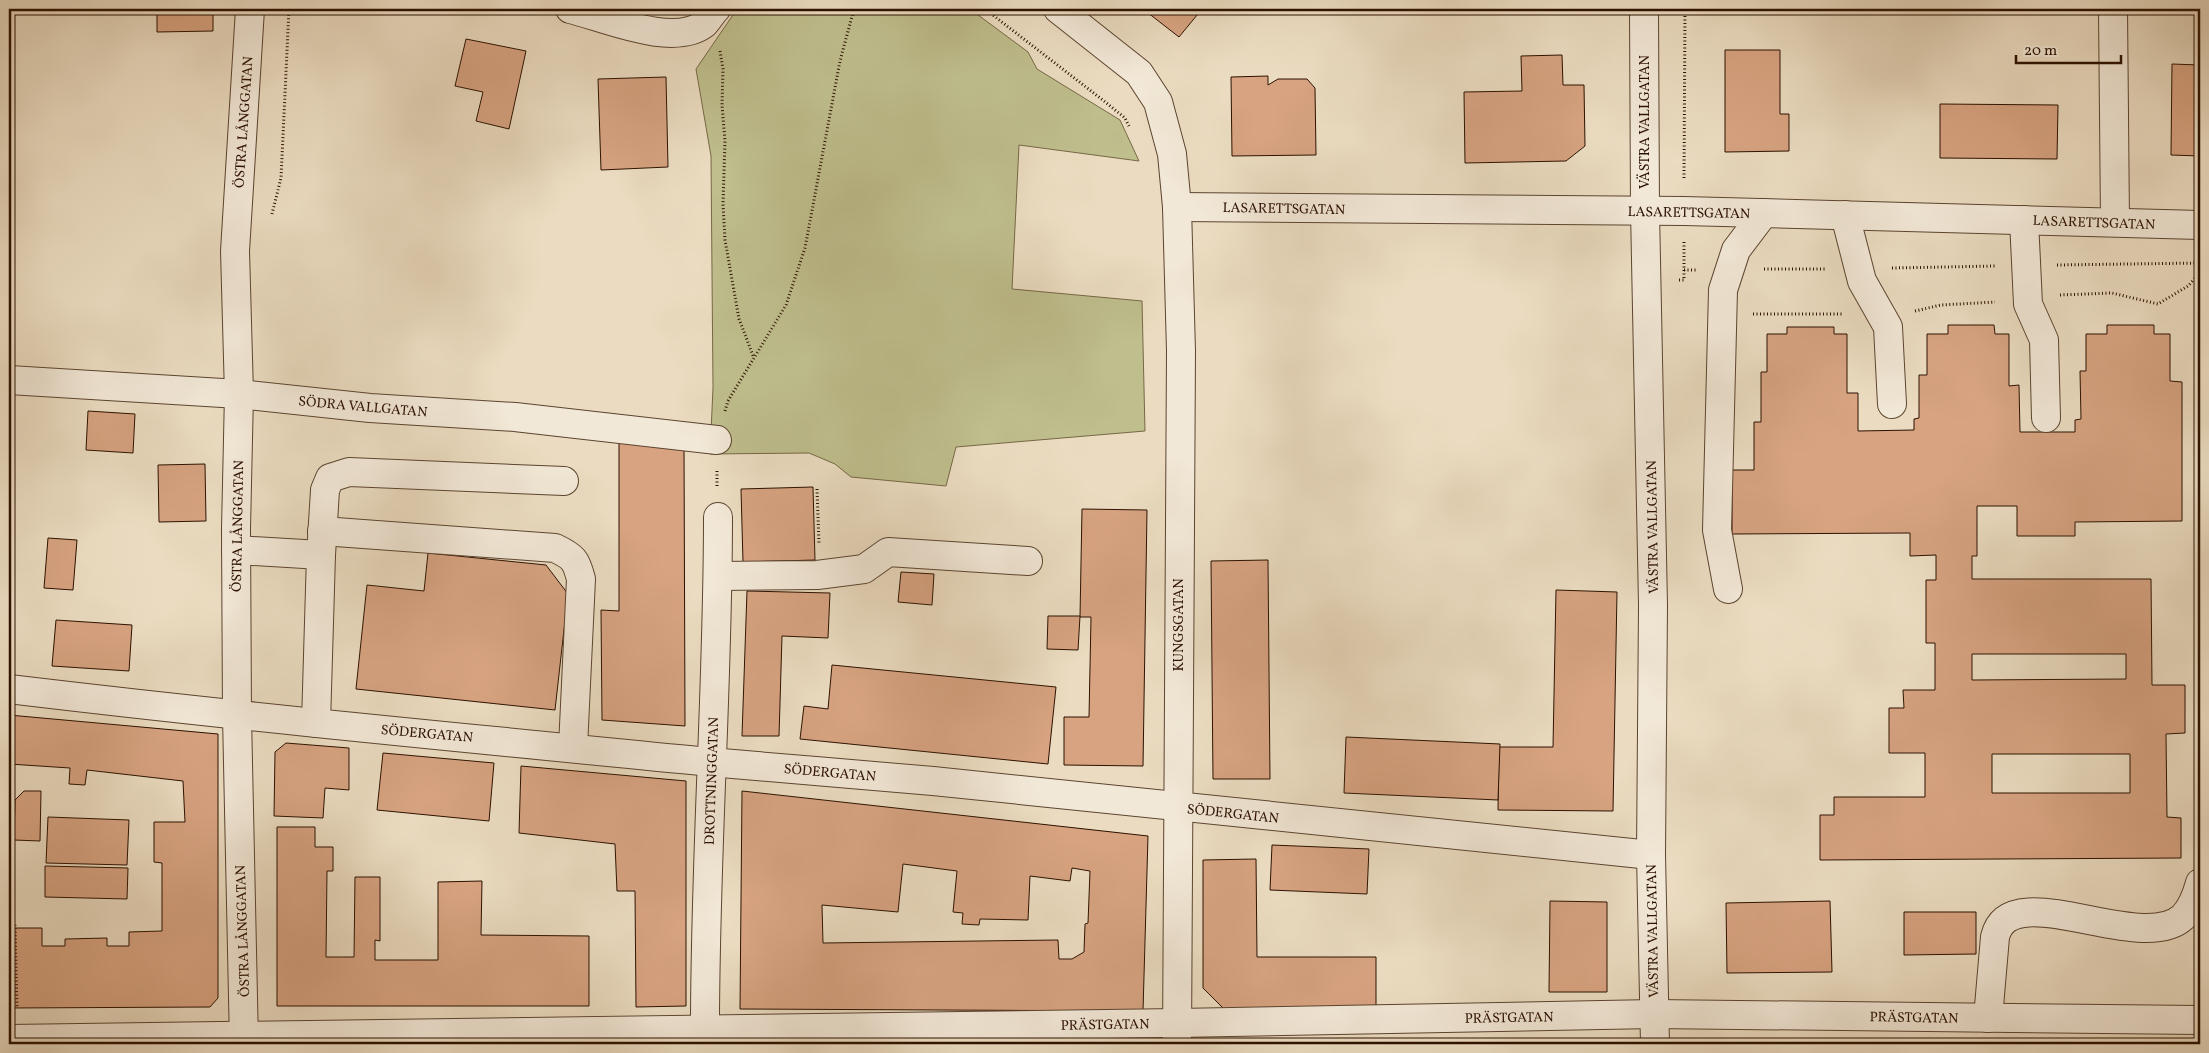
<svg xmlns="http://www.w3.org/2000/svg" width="2209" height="1053" viewBox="0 0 2209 1053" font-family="Vollkorn,serif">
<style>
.green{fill:#bfbe8d;stroke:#766846}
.building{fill:#d7a381;stroke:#2c1100;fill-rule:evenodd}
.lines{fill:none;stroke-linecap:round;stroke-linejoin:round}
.minor-casing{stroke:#5c4430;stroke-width:30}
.path{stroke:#2c1100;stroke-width:3;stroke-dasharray:1 2.5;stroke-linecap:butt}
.minor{stroke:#f2e8d7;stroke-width:28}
.labels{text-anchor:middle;stroke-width:4.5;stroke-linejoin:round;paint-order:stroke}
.street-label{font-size:14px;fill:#2c1100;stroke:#f2e8d7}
</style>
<rect width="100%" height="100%" fill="#ebdcc1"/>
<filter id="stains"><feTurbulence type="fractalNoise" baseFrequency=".004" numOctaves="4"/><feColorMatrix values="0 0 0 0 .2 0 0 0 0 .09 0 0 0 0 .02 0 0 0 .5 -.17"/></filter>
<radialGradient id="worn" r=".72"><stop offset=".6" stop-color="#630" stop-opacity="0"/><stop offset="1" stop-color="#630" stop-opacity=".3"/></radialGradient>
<path class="green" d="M737,9H970L1028,52L1037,69L1120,120L1139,161L1019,145L1012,289L1142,301L1145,431L956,447L946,486L851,477L835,464L809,453L710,454L713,388L711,156L696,69Z"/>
<g class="building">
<path d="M157,9H213V31L157,32Z"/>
<path d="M1143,9H1202L1179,37Z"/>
<path d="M466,39L526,51L509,129L476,121L483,92L455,86Z"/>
<path d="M1725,50H1780V114H1789V151L1725,152Z"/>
<path d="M1562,55L1563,85H1584L1585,146L1566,161L1465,163L1464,92L1522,91L1521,56Z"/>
<path d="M2172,64L2200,65V156L2171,155Z"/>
<path d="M1268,76V85L1278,79H1307L1315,88L1316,155L1232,156L1231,77Z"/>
<path d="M666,77L668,167L601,170L598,79Z"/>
<path d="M1940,104L2058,105L2057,159L1940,158Z"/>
<path d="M1948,325H1994L1995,334H2009V386L2019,385L2020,432H2075V420L2081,419L2080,371H2086V334H2107V325H2154V334H2170V381L2182,382V521L2075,522V536H2017V506H1977V556H1972V579H2151L2152,685H2185V733L2166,734L2167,817L2181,818V858L1820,860V815H1834V797H1925V753H1889V708H1904L1903,690H1935V643H1926V580H1936V555L1910,556V533L1732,534V470H1754V422H1761V372H1767V334H1787V327H1834V334H1847V393H1858V431L1914,430V419L1919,418V375H1927V334H1948ZM1972,654H2126V679L1972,680ZM1992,754H2130V793H1992Z"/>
<path d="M88,411L135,414L133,453L86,450Z"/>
<path d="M619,436L684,442L685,726L602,720L601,610L619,611Z"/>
<path d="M205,464L206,521L159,522L158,465Z"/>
<path d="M813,487L815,560L743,562L741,489Z"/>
<path d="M1082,509L1147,510L1143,766L1064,765V717H1089L1091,617H1080Z"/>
<path d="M48,538L77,540L73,590L44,588Z"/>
<path d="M428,553L546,565L568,594L555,710L356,689L367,585L424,591Z"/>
<path d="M1268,560L1270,779H1213L1211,561Z"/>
<path d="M901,572L934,574L932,605L898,602Z"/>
<path d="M1556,590L1617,592L1613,811L1498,810L1499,747H1553Z"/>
<path d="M747,591L830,593L828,638L782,636L779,736H742Z"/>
<path d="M1048,616H1080L1078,650L1047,649Z"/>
<path d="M56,620L132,625L129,671L52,666Z"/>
<path d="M832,665L1056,687L1048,764L800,739L804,706L828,709Z"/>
<path d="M9,715L218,734V998L210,1007L9,1008V928H42V946H65V939L107,938V946H129V932L162,931V863L154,862V822H185L183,781L87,770L85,785L69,784L70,768L9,764Z"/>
<path d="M1346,737L1500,744L1498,800L1344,793Z"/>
<path d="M286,743L349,748V790L325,788L323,818L274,816L275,752Z"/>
<path d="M383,753L494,763L489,821L377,810Z"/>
<path d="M521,766L686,781V1006L636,1007L635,891H617L615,844L519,833Z"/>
<path d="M24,791H41L40,841L14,840L15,800Z"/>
<path d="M742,791L1148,836L1143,1011L740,1009ZM903,864L957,871L953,912L963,913L962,924L979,925L980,919L1028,920L1030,876L1070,881L1072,868L1090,871L1088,923L1085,924L1084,952L1072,959H1059L1058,940L823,943L822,905L898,912Z"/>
<path d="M48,817L129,820L127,865L46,863Z"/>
<path d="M277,827H315V847H333V871H327L326,957H354L355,877H380V941L375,940V960H438V882L482,881L481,935L589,936V1006H277Z"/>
<path d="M1272,845L1369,849L1367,894L1270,890Z"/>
<path d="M1256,859L1257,957H1376V1011L1227,1012L1203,988V860Z"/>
<path d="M45,866L128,868L127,899L45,897Z"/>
<path d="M1550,901L1607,902V992H1549Z"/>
<path d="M1830,901L1832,972L1727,973L1726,903Z"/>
<path d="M1904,912H1976V954L1904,955Z"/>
</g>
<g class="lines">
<g class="minor-casing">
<g id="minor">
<path d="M570,9C604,17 673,48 704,24C708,20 712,13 716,9"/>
<path d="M1058,9L1139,73L1158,102L1172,154L1177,207L1181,351L1177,1044"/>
<path d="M1644,9L1645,211L1653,605L1651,855L1655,1044"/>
<path d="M2113,9L2115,222"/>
<path d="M1177,207L1684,211L2200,225"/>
<path d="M1845,215L1862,281L1888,327L1892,404"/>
<path d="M2024,220L2028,304L2044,340L2046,418"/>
<path d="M9,380L239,394L370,408L515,417L717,440"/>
<path d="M322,531L555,548C574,557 576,560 581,579L573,747"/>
<path d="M236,550L321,555"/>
<path d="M719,576L817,575L864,569L888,552L1028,561"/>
<path d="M1728,589L1717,530L1723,290L1736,250L1764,213"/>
<path d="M9,689C242,717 476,739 710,762C784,769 859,774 933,781C1172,805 1411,832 1651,855"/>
<path d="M316,723L321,555L325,490L330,478L349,472L564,481"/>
<path d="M1988,1018L1995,937C2010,874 2141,956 2183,917C2192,908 2197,894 2200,883"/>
<path d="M9,1039L1177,1023L1654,1014L2200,1020"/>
<path d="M244,1044L237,716L236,529L239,394L235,251L250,9"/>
<path d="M705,1044C704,868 718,693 718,517"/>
</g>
</g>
<g class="path">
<path d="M985,9L1104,101L1125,118L1129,126"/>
<path d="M720,51L723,69L722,105L725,141L723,204L725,240L739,319L754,358"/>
<path d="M1684,178L1685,9"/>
<path d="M272,214L281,178L289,9"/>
<path d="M2057,265L2200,263"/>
<path d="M1892,268L1996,266"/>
<path d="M1764,269H1826"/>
<path d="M1684,270H1696"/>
<path d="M1679,280H1684V242"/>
<path d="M2060,295L2112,293L2158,304L2188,286L2200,273"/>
<path d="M1915,311L1941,305L1995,302"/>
<path d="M1753,314H1844"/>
<path d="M725,411L728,401L786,305L805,248L840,61L854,9"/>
<path d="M717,471V487"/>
<path d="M817,489L819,544"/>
<path d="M9,922L15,924L17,1008"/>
</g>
<use href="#minor" class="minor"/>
</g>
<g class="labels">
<g class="street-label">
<text transform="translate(243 122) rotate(-86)" y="5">ÖSTRA LÅNGGATAN</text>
<text transform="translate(1644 122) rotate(-90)" y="5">VÄSTRA VALLGATAN</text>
<text transform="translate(1284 208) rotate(1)" y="5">LASARETTSGATAN</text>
<text transform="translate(1689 212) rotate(1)" y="5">LASARETTSGATAN</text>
<text transform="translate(2094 222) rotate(2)" y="5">LASARETTSGATAN</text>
<text transform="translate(363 406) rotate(5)" y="5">SÖDRA VALLGATAN</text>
<text transform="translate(237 526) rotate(-89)" y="5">ÖSTRA LÅNGGATAN</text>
<text transform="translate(1652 527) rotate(-91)" y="5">VÄSTRA VALLGATAN</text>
<text transform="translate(1178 625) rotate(-90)" y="5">KUNGSGATAN</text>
<text transform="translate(427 733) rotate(5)" y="5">SÖDERGATAN</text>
<text transform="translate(830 772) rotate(5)" y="5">SÖDERGATAN</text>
<text transform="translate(711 781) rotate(-88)" y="5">DROTTNINGGATAN</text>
<text transform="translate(1233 813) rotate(6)" y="5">SÖDERGATAN</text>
<text transform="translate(242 931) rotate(-92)" y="5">ÖSTRA LÅNGGATAN</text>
<text transform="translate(1652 931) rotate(-91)" y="5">VÄSTRA VALLGATAN</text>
<text transform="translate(1509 1017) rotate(-1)" y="5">PRÄSTGATAN</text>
<text transform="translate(1914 1017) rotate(1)" y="5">PRÄSTGATAN</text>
<text transform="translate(1105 1024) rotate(-1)" y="5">PRÄSTGATAN</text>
</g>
</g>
<rect width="2209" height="1053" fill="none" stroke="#ebdcc1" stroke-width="30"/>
<rect x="10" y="10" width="2189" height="1033" fill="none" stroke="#2c1100" stroke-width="2.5"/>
<rect x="15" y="15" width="2179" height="1023" fill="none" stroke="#2c1100"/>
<path d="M2016 55v8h105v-8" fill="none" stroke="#2c1100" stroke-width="2.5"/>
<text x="2024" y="55" font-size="15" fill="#2c1100" stroke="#f2e8d7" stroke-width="4" paint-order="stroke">20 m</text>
<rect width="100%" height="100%" filter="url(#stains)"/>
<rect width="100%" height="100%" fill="url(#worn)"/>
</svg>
